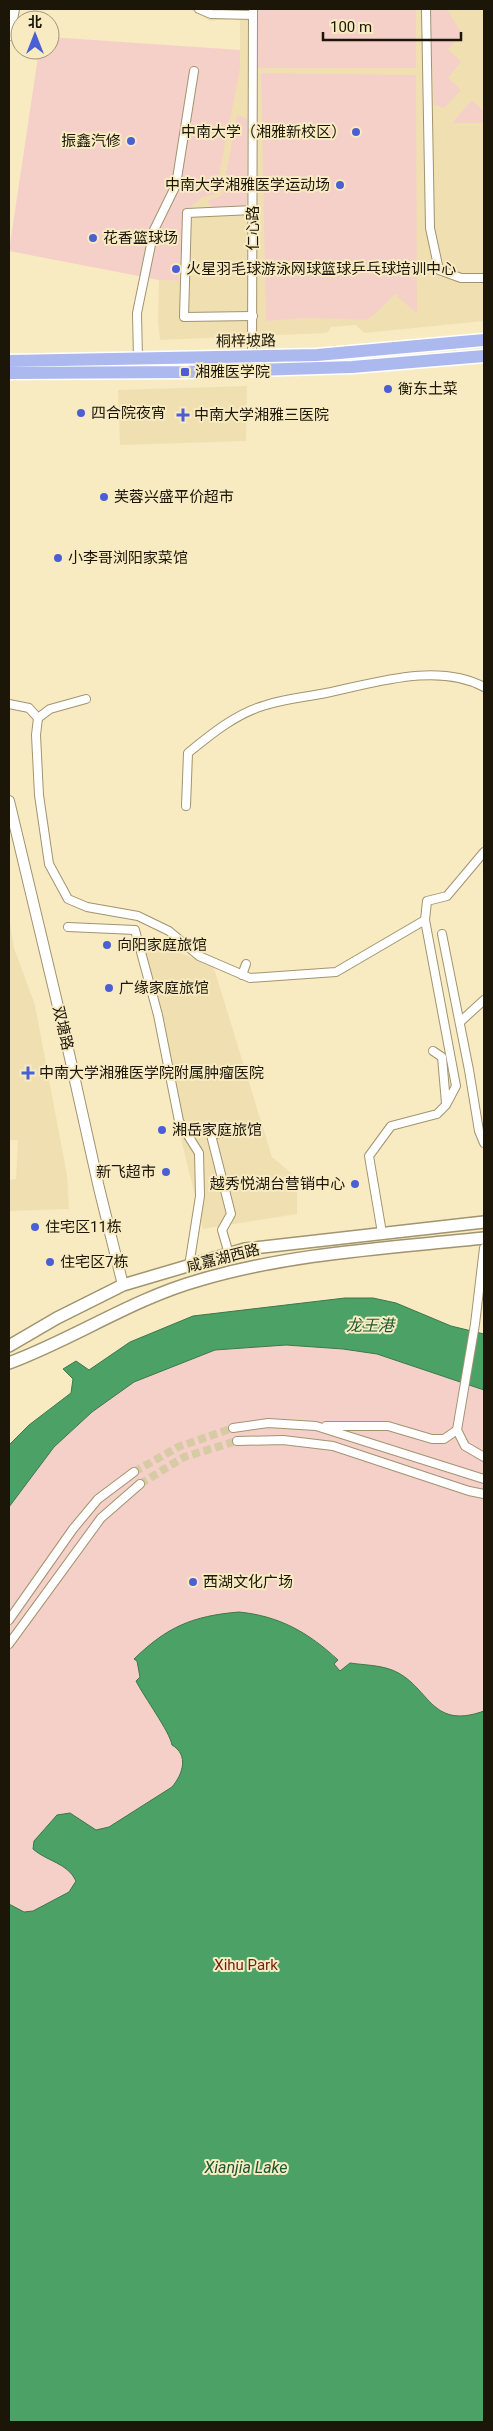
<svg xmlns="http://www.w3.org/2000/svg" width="493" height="2431" viewBox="0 0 493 2431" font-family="Roboto,'Noto Sans SC',sans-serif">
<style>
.built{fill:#f0e0b1}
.green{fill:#f5d0c8}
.water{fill:#4ca166;stroke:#3d774a}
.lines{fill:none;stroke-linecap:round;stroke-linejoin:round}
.minor-tunnel{stroke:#d7cba6;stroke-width:8;stroke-dasharray:8 4;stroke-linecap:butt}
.minor-casing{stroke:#a1946f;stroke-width:10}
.tertiary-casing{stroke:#a1946f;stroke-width:12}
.secondary-casing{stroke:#a1946f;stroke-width:14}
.primary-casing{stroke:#fff;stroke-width:15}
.minor{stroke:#fff;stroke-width:8}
.tertiary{stroke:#fff;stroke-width:10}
.secondary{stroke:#fff;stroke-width:11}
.primary{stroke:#acb9ef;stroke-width:12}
.poi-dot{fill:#4b5fd4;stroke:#f8ebc2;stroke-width:2}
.labels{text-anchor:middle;stroke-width:4;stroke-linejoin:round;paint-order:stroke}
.poi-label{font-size:15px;fill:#1b1608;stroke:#f8ebc2;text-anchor:start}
.street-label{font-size:15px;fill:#1b1608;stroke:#f8ebc2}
.park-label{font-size:15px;fill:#731e11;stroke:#f8ebc2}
.water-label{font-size:16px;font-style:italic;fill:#1b5831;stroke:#f8ebc2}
</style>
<rect width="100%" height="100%" fill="#f8ebc2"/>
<g class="built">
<path d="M189,9H484V321L364,333L356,325L331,327L327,333L160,340L158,321L159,280L179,281L184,212L203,197L240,69V18L210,21Z"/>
<path d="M247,386L246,441L120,445L118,390Z"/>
<path d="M9,917L14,948L35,1005L67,1175L69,1209L9,1211V1180L16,1179L18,1140H9Z"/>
<path d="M141,939L213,965L272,1157L297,1178V1214L203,1229L173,1106L162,1015Z"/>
</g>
<g class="green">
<rect x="254" y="9" width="162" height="59"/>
<path d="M430,9H447L462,34L448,49L461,62L448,78L461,90L444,108L434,105Z"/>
<path d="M50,37L240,50V69L215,195L203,197L184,212L179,281L159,280L9,251L39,50H50Z"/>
<path d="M261,73L416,75L417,314L395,294L374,315L365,320L307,318L266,321Z"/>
<path d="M472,100L484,112V123H452Z"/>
<path d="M237,115L247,118V206L214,209L207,201L222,195Z"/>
<path d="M286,1345L343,1349L377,1354L484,1390V2422H9V1507L54,1447L92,1412L134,1382L215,1350Z"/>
</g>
<g class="water">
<path d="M345,1298H373L396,1303L451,1326L484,1334V1390L377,1354L343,1349L286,1345L215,1350L134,1382L92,1412L54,1447L9,1507V1445L29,1425L71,1393L73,1379L63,1369L76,1361L89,1370L130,1342L193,1316Z"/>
<path d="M239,1612C279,1616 308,1632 338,1660L334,1664L340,1671L350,1663C363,1665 379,1665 392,1670C430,1685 429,1731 484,1711V2422H9V1904L24,1912L33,1911L69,1892L76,1881C68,1863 46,1861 33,1849L34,1841L57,1815L70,1813L96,1830L109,1827L172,1787C183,1774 189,1755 172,1745C170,1732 144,1697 136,1681L140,1677L137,1661L134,1659C167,1627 192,1616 239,1612Z"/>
</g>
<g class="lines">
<g class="minor-tunnel">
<path d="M134,1472L178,1447L233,1428"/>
<path d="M140,1484L184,1457L237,1441"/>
</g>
<g class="minor-casing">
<g id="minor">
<path d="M199,9L211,14L253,15"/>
<path d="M426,9L430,228L439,270L461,278H484"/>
<path d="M253,210L187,213L184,317L253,316"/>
<path d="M252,357L253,9"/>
<path d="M138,359L137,313L154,230L176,185L194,71"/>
<path d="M9,704L29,708L38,718L36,735L39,795L49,864L68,899L87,907L138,916L169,931L199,956L250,978L336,972L425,920"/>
<path d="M38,718L50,709L86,699"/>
<path d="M186,806L188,753C211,734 237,713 266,705C285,699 306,697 326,693C375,683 437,662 484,687"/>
<path d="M68,927L135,930L158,1015L179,1121L199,1153L200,1196L189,1266"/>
<path d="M442,934L469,1070L479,1131L484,1143"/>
<path d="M242,975L246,964"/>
<path d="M460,1022L484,1000"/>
<path d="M433,1051L442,1057L446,1103"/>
<path d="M382,1233L369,1156L391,1126L437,1114L446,1105L456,1086L425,920L427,901L447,896L484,852"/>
<path d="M484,1248L475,1324L457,1430L465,1446L484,1457"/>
<path d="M229,1254L222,1230L231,1214L211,1135L243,1128"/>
<path d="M326,1426H388L432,1439H444L457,1430"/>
<path d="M233,1428L268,1423L316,1426L484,1479"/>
<path d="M237,1441L283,1440L333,1446L469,1491L484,1494"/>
<path d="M9,1620L73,1529L98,1499L134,1472"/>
<path d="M9,1644L101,1518L140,1484"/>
</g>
</g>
<g class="tertiary-casing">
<g id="tertiary">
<path d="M9,35L14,9"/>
<path d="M9,801L66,1040L99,1188L123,1285"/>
</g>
</g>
<g class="secondary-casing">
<g id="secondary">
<path d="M9,1346L57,1318L123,1285L245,1249L484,1222"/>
<path d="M9,1363C74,1339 132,1299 200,1280C291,1253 390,1248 484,1238"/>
</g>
</g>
<g class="primary-casing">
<g id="primary">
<path d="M9,361L317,355L484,340"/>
<path d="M9,373L185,372L352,367L484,356"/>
</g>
</g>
<use href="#minor" class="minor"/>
<use href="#tertiary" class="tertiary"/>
<use href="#secondary" class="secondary"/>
<use href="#primary" class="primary"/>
</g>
<g class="poi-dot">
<circle cx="356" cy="132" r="5"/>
<circle cx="131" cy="141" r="5"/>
<circle cx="340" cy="185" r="5"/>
<circle cx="93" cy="238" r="5"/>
<circle cx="176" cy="269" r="5"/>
<rect x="180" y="367" width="10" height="10" rx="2.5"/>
<circle cx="388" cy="389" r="5"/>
<circle cx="81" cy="413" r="5"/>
<path d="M180.5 407.5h5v5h5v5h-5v5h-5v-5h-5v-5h5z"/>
<circle cx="104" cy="497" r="5"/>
<circle cx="58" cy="558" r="5"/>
<circle cx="107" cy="945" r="5"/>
<circle cx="109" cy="988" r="5"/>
<path d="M25.5 1065.5h5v5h5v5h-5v5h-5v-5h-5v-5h5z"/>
<circle cx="162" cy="1130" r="5"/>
<circle cx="166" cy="1172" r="5"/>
<circle cx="355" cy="1184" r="5"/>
<circle cx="35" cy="1227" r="5"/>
<circle cx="50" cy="1262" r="5"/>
<circle cx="193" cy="1582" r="5"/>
</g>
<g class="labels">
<g class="poi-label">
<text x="346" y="137" text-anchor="end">中南大学（湘雅新校区）</text>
<text x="121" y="146" text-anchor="end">振鑫汽修</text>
<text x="330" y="190" text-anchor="end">中南大学湘雅医学运动场</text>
<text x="103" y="243">花香篮球场</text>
<text x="186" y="274">火星羽毛球游泳网球篮球乒乓球培训中心</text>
<text x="195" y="377">湘雅医学院</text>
<text x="398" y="394">衡东土菜</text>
<text x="91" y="418">四合院夜宵</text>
<text x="194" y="420">中南大学湘雅三医院</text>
<text x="114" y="502">芙蓉兴盛平价超市</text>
<text x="68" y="563">小李哥浏阳家菜馆</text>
<text x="117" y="950">向阳家庭旅馆</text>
<text x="119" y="993">广缘家庭旅馆</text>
<text x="39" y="1078">中南大学湘雅医学院附属肿瘤医院</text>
<text x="172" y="1135">湘岳家庭旅馆</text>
<text x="156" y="1177" text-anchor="end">新飞超市</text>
<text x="345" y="1189" text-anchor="end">越秀悦湖台营销中心</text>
<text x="45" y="1232">住宅区11栋</text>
<text x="60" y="1267">住宅区7栋</text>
<text x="203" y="1587">西湖文化广场</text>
</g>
<g class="street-label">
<text transform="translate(253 228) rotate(-90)" y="5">仁心路</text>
<text transform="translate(246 341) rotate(-1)" y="5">桐梓坡路</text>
<text transform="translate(63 1028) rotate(77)" y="5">双塘路</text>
<text transform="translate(223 1258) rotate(-14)" y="5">咸嘉湖西路</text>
</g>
<g class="park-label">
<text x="246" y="1970">Xihu Park</text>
</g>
<g class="water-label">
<text x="370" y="1331">龙王港</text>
<text x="246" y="2173">Xianjia Lake</text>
</g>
</g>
<rect width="493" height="2431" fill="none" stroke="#1b1608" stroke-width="20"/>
<g transform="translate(35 35)"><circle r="24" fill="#f8ebc2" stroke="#a09678"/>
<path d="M0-4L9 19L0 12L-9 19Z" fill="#4b5fd4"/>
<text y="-8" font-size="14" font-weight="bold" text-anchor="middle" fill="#1b1608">北</text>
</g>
<path d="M323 32v8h138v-8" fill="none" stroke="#1b1608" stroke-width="2.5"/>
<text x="330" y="32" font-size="15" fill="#1b1608" stroke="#f8ebc2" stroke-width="4" paint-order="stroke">100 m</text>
</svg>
